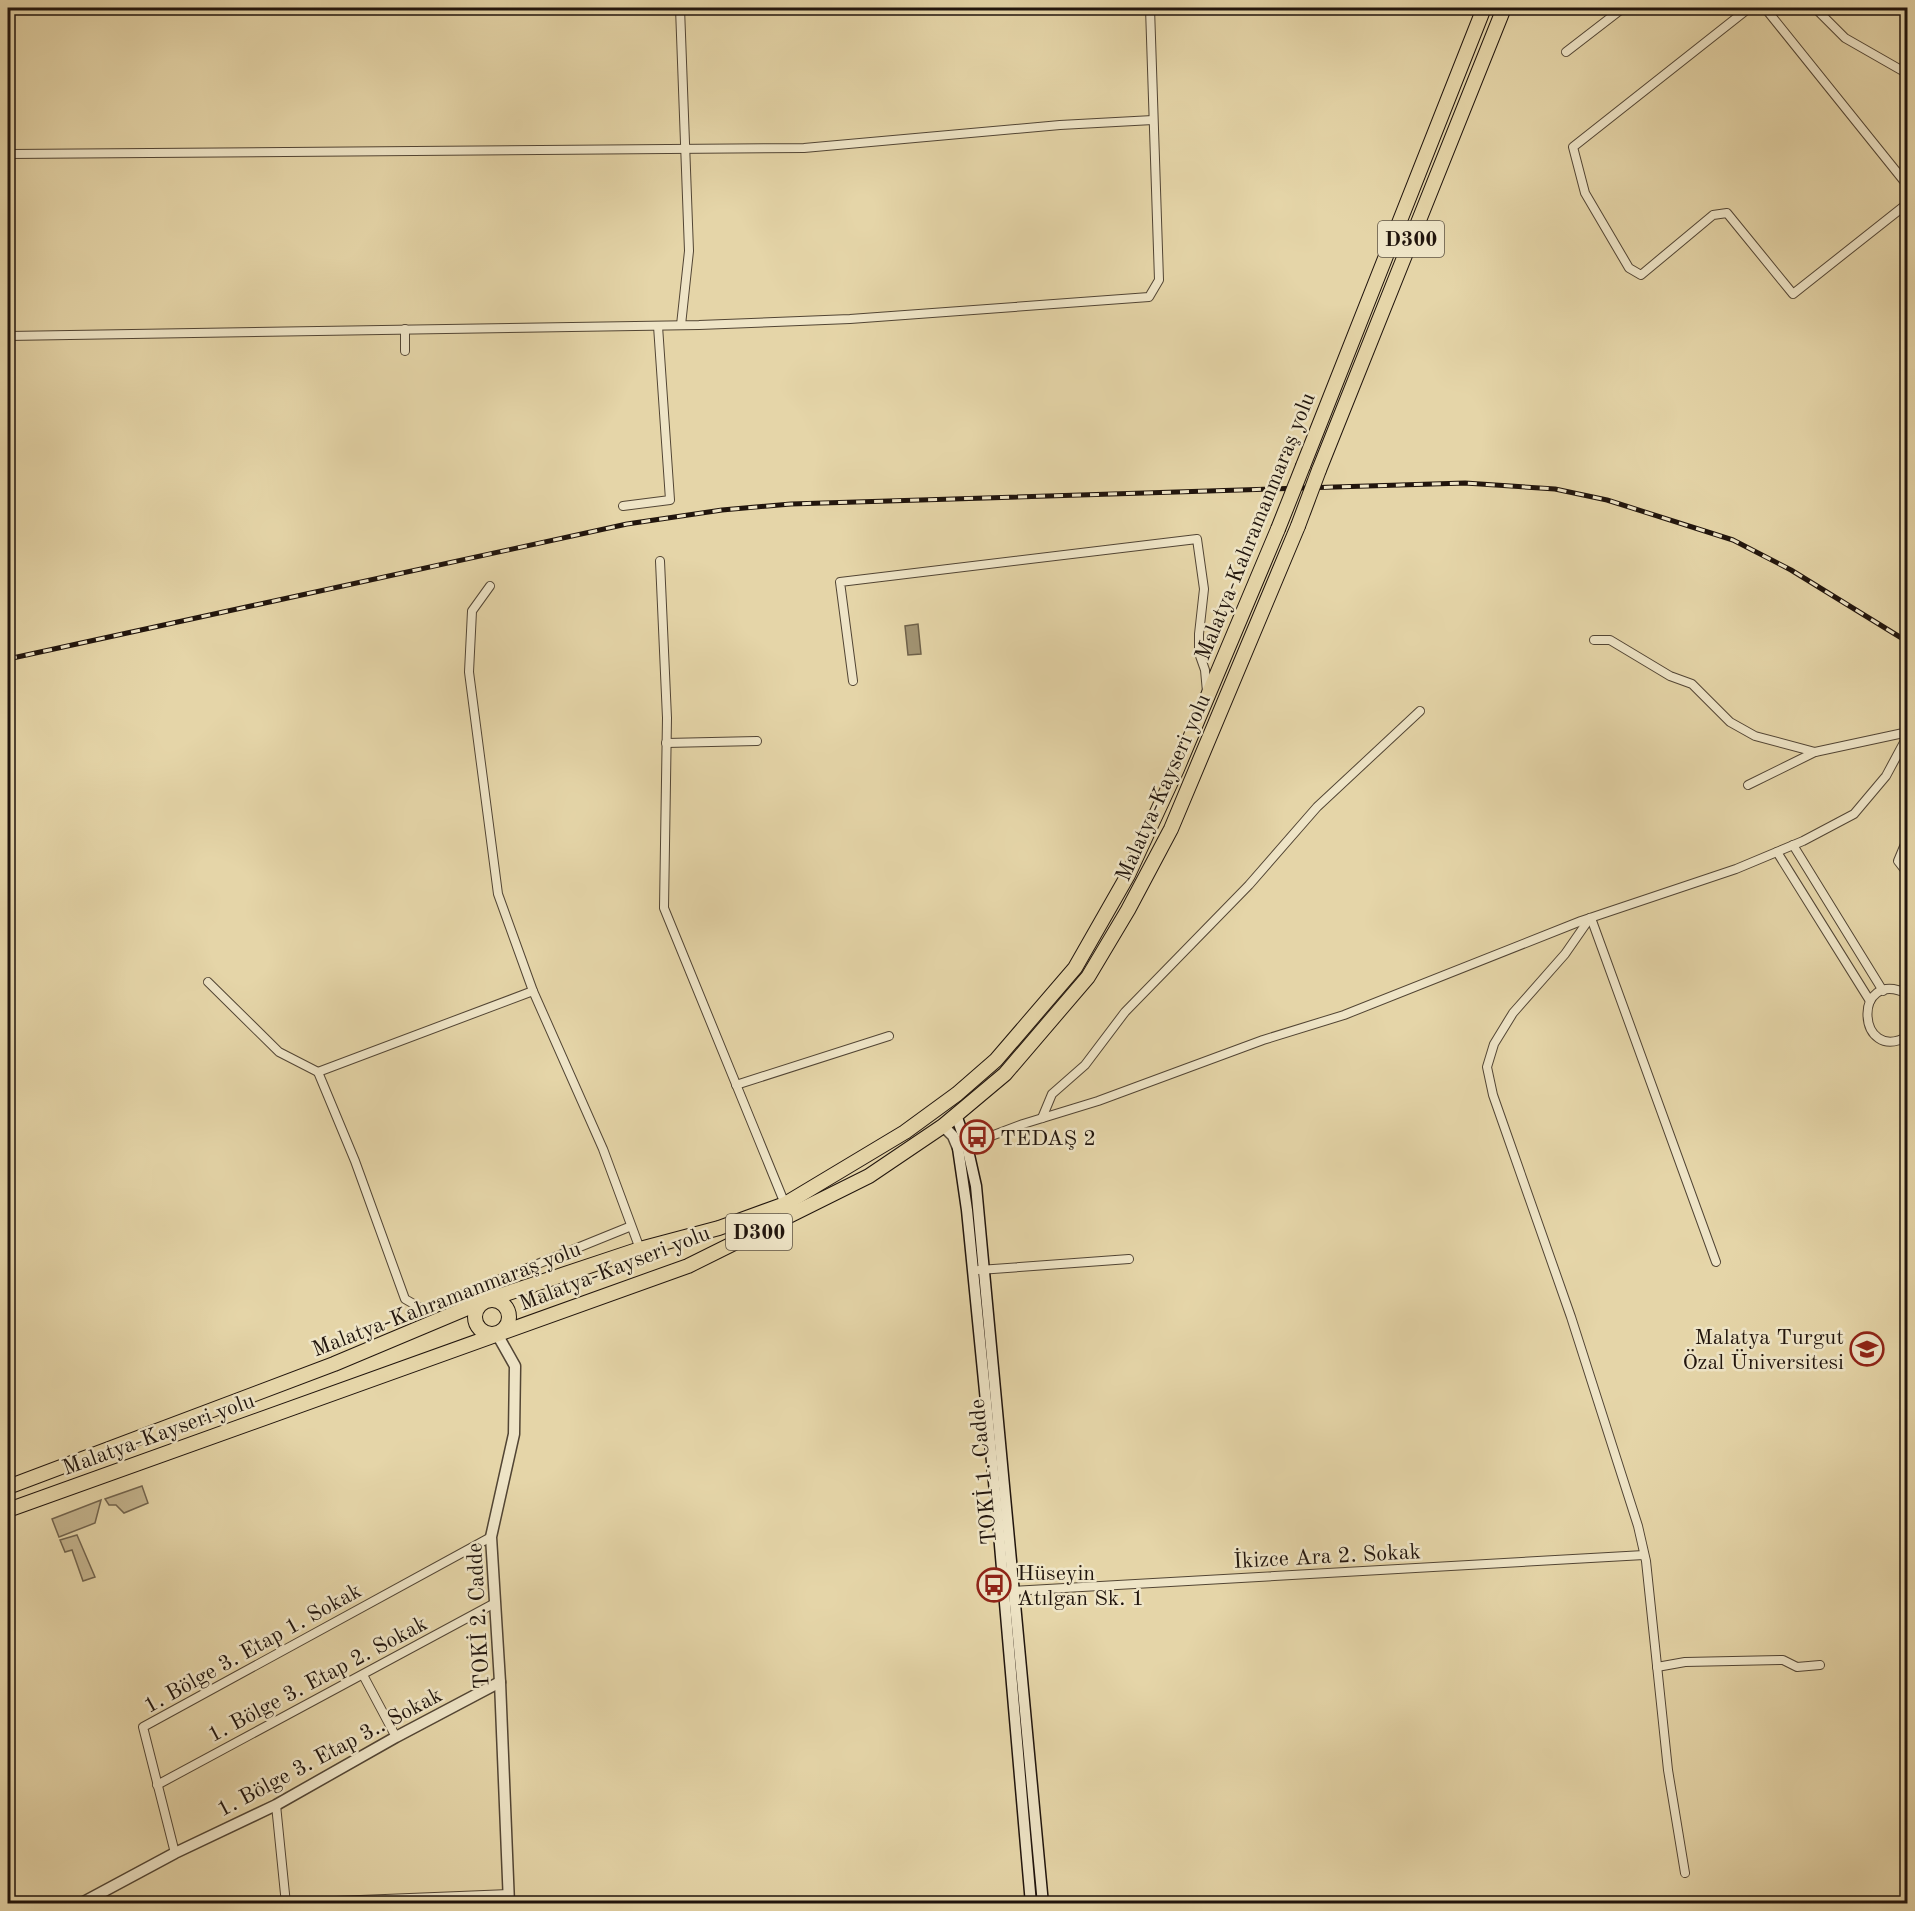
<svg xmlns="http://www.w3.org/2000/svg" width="1915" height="1911" viewBox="0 0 1915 1911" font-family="'Old Standard TT',serif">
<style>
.green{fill:#c4b48e;stroke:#72644e;stroke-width:1.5}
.water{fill:#a29473;stroke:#6e614a;stroke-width:1.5}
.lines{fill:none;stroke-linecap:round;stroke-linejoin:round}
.minor-casing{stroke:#524534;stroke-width:10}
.tertiary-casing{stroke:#524534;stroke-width:13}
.secondary-casing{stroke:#21150d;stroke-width:13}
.trunk-casing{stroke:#21150d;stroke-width:16}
.minor{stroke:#eee4c6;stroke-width:8}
.tertiary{stroke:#eee4c6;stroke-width:10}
.secondary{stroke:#eee4c6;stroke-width:10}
.trunk{stroke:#e5d5a8;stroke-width:14}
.rail-casing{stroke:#21150d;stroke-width:5}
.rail{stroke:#eee4c6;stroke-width:3;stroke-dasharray:9;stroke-linecap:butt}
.trunk-bridge-casing{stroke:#21150d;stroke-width:16;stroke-linecap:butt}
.trunk-bridge{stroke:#e5d5a8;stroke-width:14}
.labels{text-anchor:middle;stroke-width:5;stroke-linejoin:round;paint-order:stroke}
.shield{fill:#eee4c6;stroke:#5e5344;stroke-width:1.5}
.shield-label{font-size:21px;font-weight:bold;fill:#21150d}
.street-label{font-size:22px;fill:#21150d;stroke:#eee4c6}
.poi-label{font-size:22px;fill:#21150d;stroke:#eee4c6;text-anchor:start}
</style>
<rect width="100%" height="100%" fill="#e5d5a8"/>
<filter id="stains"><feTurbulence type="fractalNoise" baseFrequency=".00333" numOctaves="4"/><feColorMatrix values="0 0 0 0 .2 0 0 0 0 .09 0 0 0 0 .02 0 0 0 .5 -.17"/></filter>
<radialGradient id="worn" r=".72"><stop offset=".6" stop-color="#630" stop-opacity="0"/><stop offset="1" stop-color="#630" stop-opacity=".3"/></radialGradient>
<g class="green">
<path d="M142,1486L148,1503L124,1513L116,1505H109L105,1499Z"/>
<path d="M101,1500L95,1523L59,1537L52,1519Z"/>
<path d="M77,1535L95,1577L83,1581L72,1550L65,1552L60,1540Z"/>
</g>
<path class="water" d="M918,624L921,654L908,655L905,626Z"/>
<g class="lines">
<g class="minor-casing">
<g id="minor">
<path d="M680,8L689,251L681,325"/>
<path d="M1749,8L1573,147L1585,193L1629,268L1641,275L1713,215L1727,213L1793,294L1908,203"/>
<path d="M1765,8L1908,186"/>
<path d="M1815,8L1845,38L1908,74"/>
<path d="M1566,52L1623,8"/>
<path d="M8,154L804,148L1060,125L1153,120"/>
<path d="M8,336L699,325L850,319L1149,297L1159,280L1150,8"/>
<path d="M405,351V329"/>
<path d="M623,506L670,500L658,326"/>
<path d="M660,561L667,718L664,908L785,1204"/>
<path d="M490,586L472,611L469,672L498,894L533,991L603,1149L640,1249"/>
<path d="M1594,640H1610L1670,676L1692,684L1730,722L1755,736L1815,752"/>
<path d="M853,681L840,582L1197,539L1204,589L1199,634V653L1205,670L1207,692"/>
<path d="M666,743L757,741"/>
<path d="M1748,785L1815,752L1908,732"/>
<path d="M1908,837L1898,861L1908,874"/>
<path d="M1793,845L1883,991"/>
<path d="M1777,852L1870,1001"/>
<path d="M1590,918L1565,954L1513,1013L1494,1044L1487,1067L1493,1095L1571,1317L1638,1526L1646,1561L1668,1770L1685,1873"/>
<path d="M1591,918L1716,1262"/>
<path d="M208,982L279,1052L318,1072"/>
<path d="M533,991L318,1072L355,1161L405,1299L424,1310L629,1227"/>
<path d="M1908,994C1851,966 1857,1066 1908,1036"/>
<path d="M736,1085L889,1036"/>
<path d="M1042,1118L1052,1094L1085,1065L1125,1012L1249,885L1317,807L1420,711"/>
<path d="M962,1147L1023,1124L1098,1101L1263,1040L1344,1015L1581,921L1736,869L1803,841L1854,814L1886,776L1908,735"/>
<path d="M979,1270L1129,1259"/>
<path d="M1013,1591L1644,1555"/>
<path d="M1657,1667L1685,1662L1783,1660L1797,1667L1820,1665"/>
<path d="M363,1675L396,1737"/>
<path d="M157,1785L495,1603"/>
<path d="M276,1805L286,1904"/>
<path d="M175,1853L143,1727L491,1537"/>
<path d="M286,1903L509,1894"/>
</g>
</g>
<g class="tertiary-casing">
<g id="tertiary">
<path d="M943,1126L953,1136L958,1148"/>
<path d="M497,1334L515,1366L514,1434L491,1537L500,1682L509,1904"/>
<path d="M80,1904L175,1853L276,1805L396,1737L500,1682"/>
</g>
</g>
<g class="secondary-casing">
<g id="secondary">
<path d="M956,1115L967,1146L976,1186L1043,1904"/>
<path d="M958,1148L967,1210L998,1522L1031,1904"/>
</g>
</g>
<g class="trunk-casing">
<g id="trunk">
<path d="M1303,466L1484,8"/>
<path d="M1319,470L1504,8"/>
<circle cx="492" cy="1317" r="17"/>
<path d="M8,1487L334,1364L484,1301L640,1249L719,1228L785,1204L905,1132L957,1094L996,1060L1075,968L1128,875L1177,769L1278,529"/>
<path d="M8,1510L688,1266L869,1176L943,1126L1005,1074L1088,977L1128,910L1171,829L1298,526"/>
</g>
</g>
<use href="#minor" class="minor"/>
<use href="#tertiary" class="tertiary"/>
<use href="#secondary" class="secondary"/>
<use href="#trunk" class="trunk"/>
<g class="rail-casing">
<path id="rail" d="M8,659L627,524L722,510L791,504L1465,483L1555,489L1607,500L1733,540L1791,570L1908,642"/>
</g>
<use href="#rail" class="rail"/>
<g class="trunk-bridge-casing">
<g id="trunk-bridge">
<path d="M1298,526L1319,470"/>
<path d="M1278,529L1303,466"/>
</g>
</g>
<use href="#trunk-bridge" class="trunk-bridge"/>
</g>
<defs>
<g id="bus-ring" transform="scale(1.725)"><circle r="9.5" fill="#eee4c6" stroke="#8f2418" stroke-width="1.5"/><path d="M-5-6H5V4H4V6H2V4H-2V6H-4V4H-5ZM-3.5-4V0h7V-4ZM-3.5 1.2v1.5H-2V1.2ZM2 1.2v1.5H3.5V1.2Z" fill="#8f2418"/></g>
<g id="university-ring" transform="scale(1.725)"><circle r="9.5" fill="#eee4c6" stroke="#8f2418" stroke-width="1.5"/><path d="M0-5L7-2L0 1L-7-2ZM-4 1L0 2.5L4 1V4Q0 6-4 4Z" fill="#8f2418"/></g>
</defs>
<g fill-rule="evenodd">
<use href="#bus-ring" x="977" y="1137"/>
<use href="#university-ring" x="1867" y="1349"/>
<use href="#bus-ring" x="994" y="1585"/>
</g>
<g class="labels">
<g class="shield">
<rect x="1378" y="221" width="66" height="36" rx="4.5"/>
<rect x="726" y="1214" width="66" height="36" rx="4.5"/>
</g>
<g class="shield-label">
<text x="1411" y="246">D300</text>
<text x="759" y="1239">D300</text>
</g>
<g class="street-label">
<text transform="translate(1254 526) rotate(-68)" y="8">Malatya-Kahramanmaraş yolu</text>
<text transform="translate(1162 787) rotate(-66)" y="8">Malatya-Kayseri yolu</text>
<text transform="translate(614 1267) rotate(-21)" y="8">Malatya-Kayseri yolu</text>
<text transform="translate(446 1298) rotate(-21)" y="8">Malatya-Kahramanmaraş yolu</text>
<text transform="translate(158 1433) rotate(-20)" y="8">Malatya-Kayseri yolu</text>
<text transform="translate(982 1472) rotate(-95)" y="8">TOKİ 1. Cadde</text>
<text transform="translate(1327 1555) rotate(-3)" y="8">İkizce Ara 2. Sokak</text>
<text transform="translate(477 1616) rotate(-93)" y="8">TOKİ 2. Cadde</text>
<text transform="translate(252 1647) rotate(-29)" y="8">1. Bölge 3. Etap 1. Sokak</text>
<text transform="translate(317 1678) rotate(-28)" y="8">1. Bölge 3. Etap 2. Sokak</text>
<text transform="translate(329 1751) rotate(-28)" y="8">1. Bölge 3. Etap 3.. Sokak</text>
</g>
<g class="poi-label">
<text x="1000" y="1145">TEDAŞ 2</text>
<text x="1844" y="1344" text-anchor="end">Malatya Turgut<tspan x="1844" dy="25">Özal Üniversitesi</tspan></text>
<text x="1017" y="1580">Hüseyin<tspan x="1017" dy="25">Atılgan Sk. 1</tspan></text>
</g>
</g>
<rect width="1915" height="1911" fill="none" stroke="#e5d5a8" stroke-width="30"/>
<rect x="9" y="9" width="1897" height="1893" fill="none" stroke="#21150d" stroke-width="3"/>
<rect x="15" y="15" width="1885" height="1881" fill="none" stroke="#21150d" stroke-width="1.5"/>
<rect width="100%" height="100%" filter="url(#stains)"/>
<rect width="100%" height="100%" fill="url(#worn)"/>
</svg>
